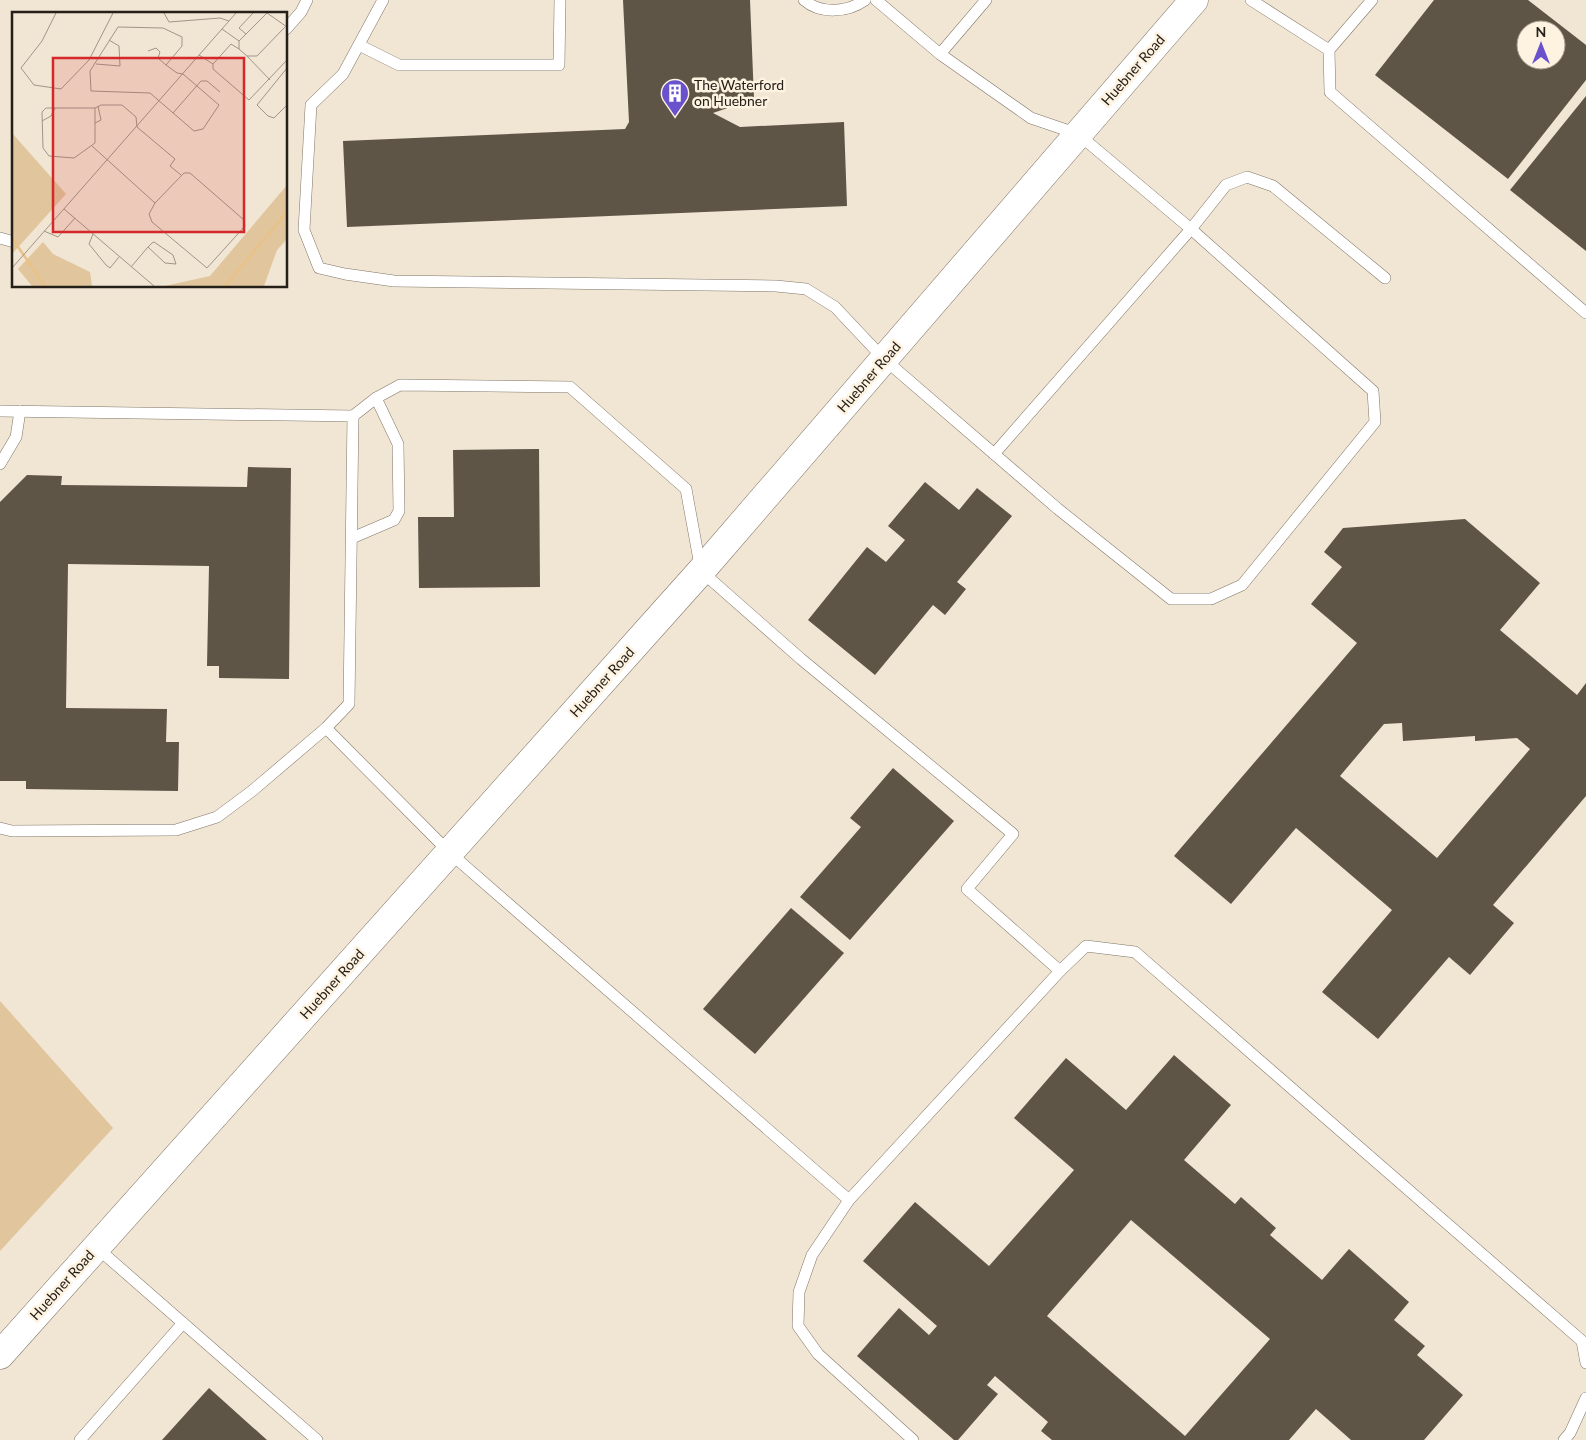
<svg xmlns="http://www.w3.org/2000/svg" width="1586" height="1440" viewBox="0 0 1586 1440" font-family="Lato,sans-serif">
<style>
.green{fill:#e0c59d}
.building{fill:#5f5547;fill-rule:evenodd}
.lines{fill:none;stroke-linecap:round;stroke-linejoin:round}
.lane-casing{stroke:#807667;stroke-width:12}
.primary-casing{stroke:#807667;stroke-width:29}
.lane{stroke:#fff;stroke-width:11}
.primary{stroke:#fff;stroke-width:28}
.labels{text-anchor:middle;stroke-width:5;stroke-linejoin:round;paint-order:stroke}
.street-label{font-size:14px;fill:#242019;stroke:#fef2e1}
.poi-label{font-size:14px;fill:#242019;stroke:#fef2e1;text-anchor:start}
.inset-river{fill:none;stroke:#e9c288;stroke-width:2.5}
.inset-road{fill:none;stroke:#9f9689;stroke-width:1}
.view{fill:#d62828;fill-opacity:0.15;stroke:#d62828;stroke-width:2.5}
.inset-edge{fill:none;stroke:#242019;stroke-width:2.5}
</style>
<rect width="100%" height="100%" fill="#f1e5d4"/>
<path class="green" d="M0,1001L113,1128L0,1251Z"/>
<g class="building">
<path d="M623,0H750L754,99L713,113L740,127L844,122L847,206L347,227L343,141L625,129L629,122Z"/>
<path d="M1434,0H1528L1586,45V80L1508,179L1375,75ZM1526,30H1556V60H1526Z"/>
<path d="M1586,96V251L1510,190Z"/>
<path d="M539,449L540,587L419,588L418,517H454L453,450Z"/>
<path d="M248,467L291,468L289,679L219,678V666H207L209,566L68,564L66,708L167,709L166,742H179L178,791L26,789V781H0V502L27,475L62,476L61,485L247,487Z"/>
<path d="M925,482L959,510L977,488L1012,516L957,582L966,589L945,615L933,605L875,675L808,620L867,547L886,562L905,540L888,526Z"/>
<path d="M1465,519L1540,583L1500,630L1577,695L1586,683V796L1493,905L1514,923L1470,975L1449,957L1378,1039L1322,992L1392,910L1296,828L1231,904L1174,856L1357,643L1311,604L1342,567L1324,552L1343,528ZM1402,723L1403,741L1475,736V741L1517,738L1530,749L1437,858L1340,776L1384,724Z"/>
<path d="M893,768L954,821L850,940L800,897L861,827L850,818Z"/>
<path d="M791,908L844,953L755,1054L703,1009Z"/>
<path d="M1174,1055L1231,1105L1184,1160L1235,1204L1241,1197L1276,1228L1270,1235L1322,1280L1349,1249L1409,1302L1394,1320L1425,1346L1417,1355L1463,1395L1424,1440H1351L1316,1409L1289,1440H1052L1041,1431L1048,1422L995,1376L987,1385L998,1394L958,1440H954L857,1356L899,1308L929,1335L937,1326L863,1261L915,1202L989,1266L1074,1170L1014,1118L1066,1058L1126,1110ZM1131,1220L1270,1339L1185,1436L1047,1316Z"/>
<path d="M209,1388L267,1440H162Z"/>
</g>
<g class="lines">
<g class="lane-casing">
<g id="lane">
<path d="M383,0L343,74L311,105L304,230L319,268L345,274L394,281L776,286L806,289L835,307L884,359L1058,509L1171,599H1211L1242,585L1375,422L1373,391L1191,229L1078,134L1031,118L940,54L876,0"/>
<path d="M804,0C821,15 848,12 865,0"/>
<path d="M1251,0L1329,50L1330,92L1586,313"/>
<path d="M286,29L301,12L307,0"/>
<path d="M359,45L399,65H559L560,0"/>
<path d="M1329,50L1372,0"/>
<path d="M940,54L986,0"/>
<path d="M0,238L14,242"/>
<path d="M0,411L353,416L349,704L326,728L252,791L217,817L176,830L12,831L0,828"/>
<path d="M353,416L376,398L400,385L570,387L686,489L701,571L801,659L1013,834L967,889L1060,971"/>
<path d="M994,454L1191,229L1226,185L1247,177L1273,186L1385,278"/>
<path d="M0,464L16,437L20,411"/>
<path d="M352,538L394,520L399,511L398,444L376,398"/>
<path d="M326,728L450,853L849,1200"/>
<path d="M96,1247L317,1440"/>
<path d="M80,1440L183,1323"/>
<path d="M913,1440L818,1354L798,1326L799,1292L812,1255L849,1200L1060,971L1086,946L1135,952L1582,1341L1586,1363"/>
<path d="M1564,1440L1570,1433L1586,1398"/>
</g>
</g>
<g class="primary-casing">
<path id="primary" d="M0,1355L701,571L1194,0"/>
</g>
<use href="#lane" class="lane"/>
<use href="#primary" class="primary"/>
</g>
<defs>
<g id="building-pin" transform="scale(1.4375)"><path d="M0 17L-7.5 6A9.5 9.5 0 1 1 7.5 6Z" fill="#6952cc" stroke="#fef2e1"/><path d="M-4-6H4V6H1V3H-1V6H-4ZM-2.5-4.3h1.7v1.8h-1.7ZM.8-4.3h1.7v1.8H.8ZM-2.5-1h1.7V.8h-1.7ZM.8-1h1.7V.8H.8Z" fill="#fff"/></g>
</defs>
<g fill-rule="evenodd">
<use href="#building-pin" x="675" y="93"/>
</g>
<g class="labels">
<g class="street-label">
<text transform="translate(1133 70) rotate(-49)" y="5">Huebner Road</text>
<text transform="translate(869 377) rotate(-49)" y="5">Huebner Road</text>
<text transform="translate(602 682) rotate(-48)" y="5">Huebner Road</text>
<text transform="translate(332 984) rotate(-48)" y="5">Huebner Road</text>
<text transform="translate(62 1285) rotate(-48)" y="5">Huebner Road</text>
</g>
<g class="poi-label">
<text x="694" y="90">The Waterford<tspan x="694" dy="16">on Huebner</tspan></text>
</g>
</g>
<g transform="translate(12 12)">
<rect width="275" height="275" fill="#f1e5d4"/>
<path d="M0,121L54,182L0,242ZM275,173V227L265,238L252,274H153L198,264ZM31,230L41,242L78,260L80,274H20L6,257Z" fill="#e0c59d"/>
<path class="inset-river" d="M0,226L33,274M213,274L275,200"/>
<path class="inset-road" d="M44,1L30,29L9,56L22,73L49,77L77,48L101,1M152,1L157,10L208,6L217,9M255,1L275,15M210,17L227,29L255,1M234,22L227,16L241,1M227,29V37L235,44H245L273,15M136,39L144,36L148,40L146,46M187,43L201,52V57L237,88L275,48M235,44L258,68M146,46L154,53L165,61L171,62L207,93L191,117L182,119L138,81L79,79L78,59L106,15L151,16L170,25V34L154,53M84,52L108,54L107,34L97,28M201,52L219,32L227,37M275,56L245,93L256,104L262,106L275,93M34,96H83V131L62,146L37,144L31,136L30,100ZM83,96L89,93H110L124,105L125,115L163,147L158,154L169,163M161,101L189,69H195L208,80M30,109L39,104L43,96M83,111L89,108L86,94M80,134L143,191L172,161H178L232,208L233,214L195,256L140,210L137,202L143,191M52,197L142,274M32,219L46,225L63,206M81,222L77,232L94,253L98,256L107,245M119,255L136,235L140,231L142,230L161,243L164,252L153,251L136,235M0,256L224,1"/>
<path class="view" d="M41,46H232V220H41Z"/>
<rect width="275" height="275" class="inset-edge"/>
</g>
<g transform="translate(1541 45)"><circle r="24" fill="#fef2e1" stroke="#a79e91"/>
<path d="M0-4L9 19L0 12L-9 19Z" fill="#6952cc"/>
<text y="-8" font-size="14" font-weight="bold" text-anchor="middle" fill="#242019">N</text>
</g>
</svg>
